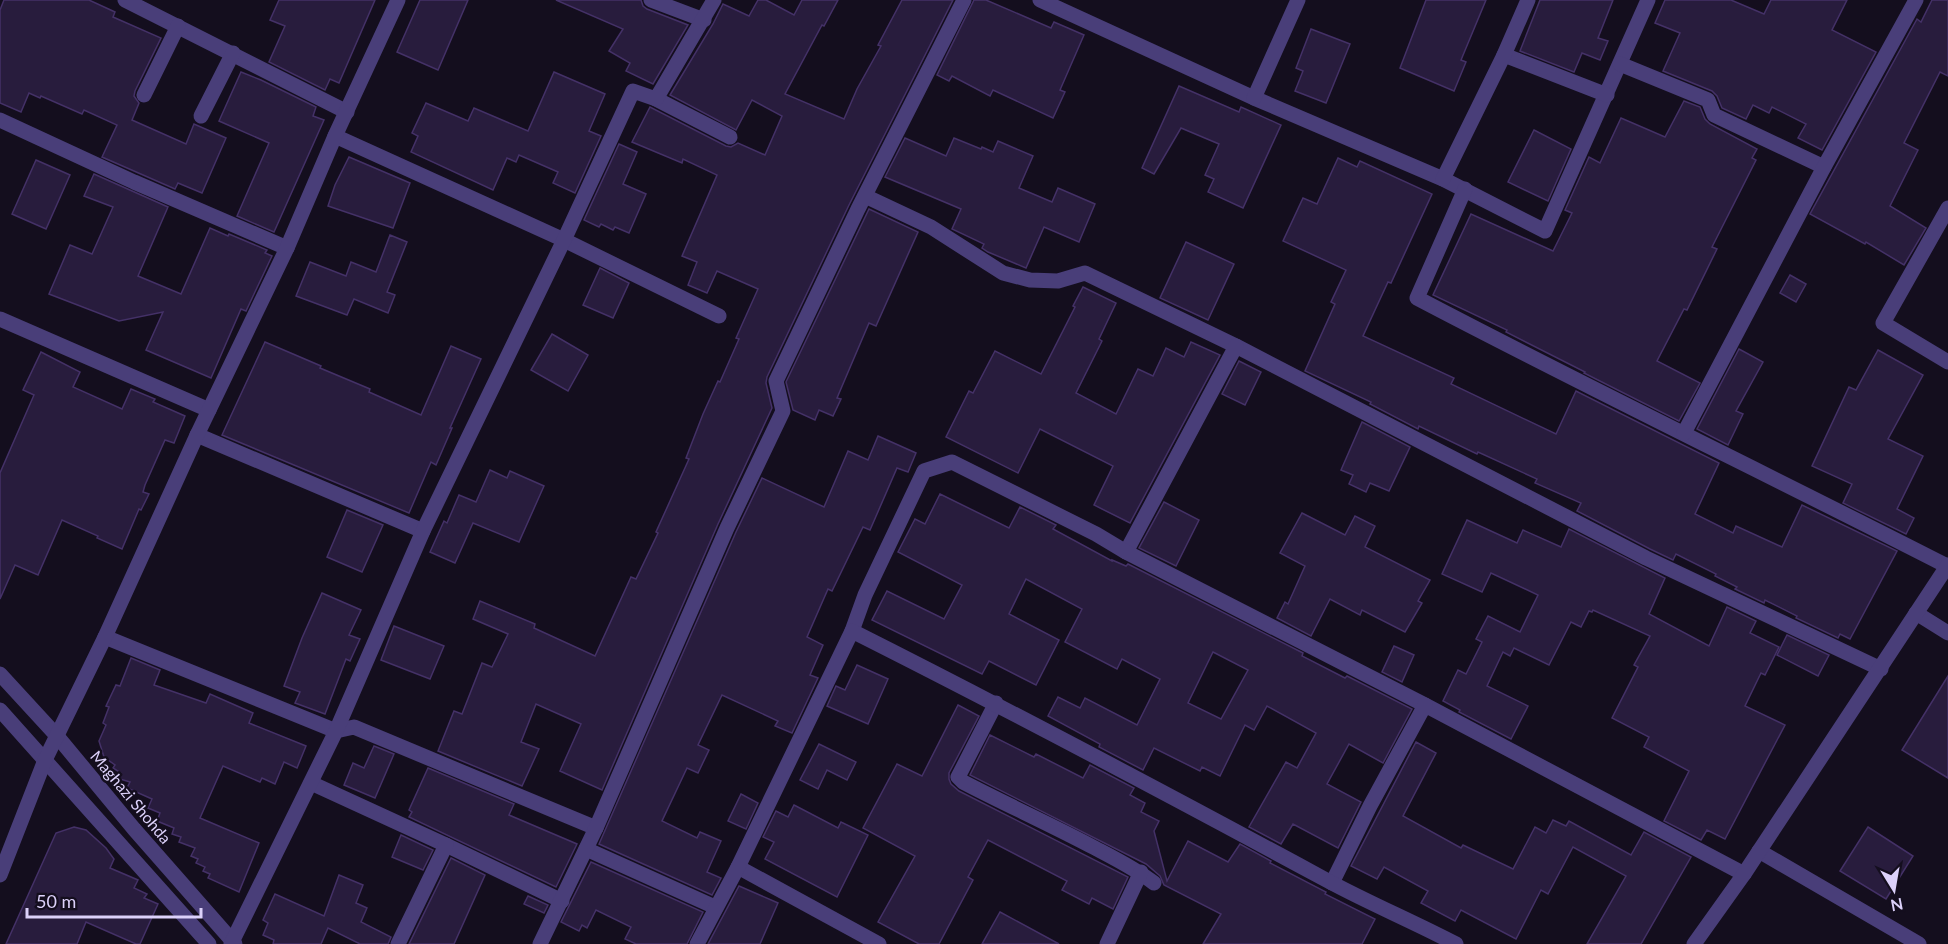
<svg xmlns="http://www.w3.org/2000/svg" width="1948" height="944" viewBox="0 0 1948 944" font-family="Lato,sans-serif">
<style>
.building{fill:#281c3d;stroke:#443167;stroke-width:1.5;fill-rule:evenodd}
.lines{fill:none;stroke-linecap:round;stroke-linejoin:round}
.minor{stroke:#493e79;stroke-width:15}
.labels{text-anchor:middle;stroke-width:5;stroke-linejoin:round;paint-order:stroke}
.street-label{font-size:16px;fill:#dcd1fa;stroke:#140e1e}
</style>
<rect width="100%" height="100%" fill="#140e1e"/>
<g class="building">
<path d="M4,0H89L115,12L113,17L161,38L135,91L134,96L139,103L132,120L186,144L194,124L226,138L202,193L178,183L175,189L102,157L117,125L84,110L82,114L41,96L40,98L29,93L21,112L0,103V10Z"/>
<path d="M279,0H375L339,83L330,79L325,90L269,62L285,26L270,20Z"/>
<path d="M420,0H468L438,70L397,52Z"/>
<path d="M556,0H641L643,6L647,9L688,25L653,84L626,71L630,63L609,51L623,29Z"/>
<path d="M758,0H766L794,15L802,0H838L824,26L822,25L785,94L844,119L857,89L881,46L878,45L902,0H953L849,205L767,377L766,383L772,408L718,524L602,790L560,771L581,724L536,704L521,742L539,749L522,786L438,751L454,711L462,714L482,663L492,667L508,634L473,619L480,601L535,624L534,628L595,656L631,577L636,579L658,533L656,532L689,459L686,458L703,414L718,381L720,382L739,339L736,338L758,289L717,271L707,293L688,285L697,262L682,256L717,175L683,159L682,163L632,142L650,107L726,146L731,147L738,143L765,155L782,116L752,100L736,130L670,95L713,24L723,4L749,16Z"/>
<path d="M974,0H986L1051,28L1054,22L1084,35L1060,90L1065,92L1053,118L993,90L990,96L952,76L949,81L937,75Z"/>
<path d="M1426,0H1486L1461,60L1466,62L1454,91L1400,68Z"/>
<path d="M1540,0H1613L1598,38L1608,41L1600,60L1582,53L1574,72L1520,51Z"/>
<path d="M1665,0H1731L1764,14L1771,0H1847L1832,30L1876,52L1822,150L1798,138L1806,124L1772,107L1769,113L1753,105L1746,119L1722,108L1717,96L1712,91L1663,71L1680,33L1655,23Z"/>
<path d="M1932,0H1948V76L1940,72L1904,143L1918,150L1890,206L1926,228L1904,265L1866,242L1865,244L1810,214L1917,19L1921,22Z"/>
<path d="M1311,29L1350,44L1326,103L1295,91L1303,71L1296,68Z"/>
<path d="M241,72L261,80L316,107L313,116L324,120L274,232L237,216L269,143L219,121Z"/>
<path d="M554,72L605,94L589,131L601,136L575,193L553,183L558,172L519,155L516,162L507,158L493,190L411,152L418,136L412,133L426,103L468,121L474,108L528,131Z"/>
<path d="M1179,86L1239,112L1241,107L1281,125L1243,208L1208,192L1214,179L1205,175L1219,144L1181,128L1154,174L1142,168Z"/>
<path d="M1684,101L1700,107L1705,119L1710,124L1757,149L1752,158L1756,160L1712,247L1717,249L1687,310L1684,309L1657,361L1700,383L1679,421L1584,373L1585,372L1506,332L1507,330L1433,295L1471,214L1553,251L1572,213L1565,210L1589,157L1600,163L1621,118L1665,137Z"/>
<path d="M1534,130L1571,149L1548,201L1508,182Z"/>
<path d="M905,138L946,156L954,138L981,149L982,147L993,152L998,141L1033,156L1019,188L1052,202L1058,188L1095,204L1079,242L1044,227L1026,268L988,252L982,248L984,244L952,229L961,209L885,177Z"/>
<path d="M619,144L637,152L623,184L646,194L629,233L615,227L613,230L601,224L599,227L584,220Z"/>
<path d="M349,157L410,183L393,228L328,206L335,185Z"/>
<path d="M1338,158L1357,167L1360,161L1432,194L1391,283L1388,282L1363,336L1454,378L1451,384L1556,434L1576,391L1719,463L1695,514L1733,533L1736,526L1782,547L1802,505L1897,551L1850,639L1840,634L1838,638L1796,618L1797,616L1765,600L1764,603L1735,589L1737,587L1715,576L1716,574L1676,554L1673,560L1650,549L1577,511L1581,503L1535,483L1537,479L1478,452L1477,454L1419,426L1418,429L1370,404L1371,402L1305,371L1335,304L1331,302L1346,270L1283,241L1303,198L1317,204Z"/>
<path d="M36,160L70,175L46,229L12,214Z"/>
<path d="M94,174L168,207L138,276L181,294L210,228L228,236L229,234L267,250L265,253L272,256L246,311L241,309L211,378L146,350L163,312L119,321L49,294L70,245L92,254L113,207L84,196Z"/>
<path d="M869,209L918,232L876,326L869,323L837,398L841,399L833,416L819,410L815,420L793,410L786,382Z"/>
<path d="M390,235L407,242L387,292L395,295L388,313L354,299L347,315L296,296L310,262L346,276L351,262L376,272Z"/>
<path d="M1186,242L1234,264L1208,320L1160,298Z"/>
<path d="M600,268L629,283L613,318L583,305Z"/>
<path d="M1790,275L1806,284L1796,302L1780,293Z"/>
<path d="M1083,287L1116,303L1099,339L1102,341L1076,393L1116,414L1138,369L1153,376L1166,348L1184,357L1191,342L1220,355L1130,523L1094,505L1113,466L1040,429L1018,473L946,437L969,391L973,393L995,351L1041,374L1075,307L1073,306Z"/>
<path d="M552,334L588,355L568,391L531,370Z"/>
<path d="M265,342L321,366L320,368L370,389L369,392L421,415L451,346L481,359L450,428H452L436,465L431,462L409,513L222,435Z"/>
<path d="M1739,349L1763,362L1736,411L1743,414L1728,445L1697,429Z"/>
<path d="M1878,350L1923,375L1888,439L1923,456L1897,509L1914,518L1906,534L1843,503L1852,484L1812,466L1849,387L1856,390Z"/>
<path d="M41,352L80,372L73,387L122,409L131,389L155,399L153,402L185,416L174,443L165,440L145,485L143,492L149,494L141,510L139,509L122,549L97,538L98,536L62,520L38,575L15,565L0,599V473L34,395L23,390Z"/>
<path d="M1239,361L1261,372L1245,405L1222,394Z"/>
<path d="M1362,422L1410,447L1389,491L1370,483L1366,492L1349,484L1353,475L1341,470Z"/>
<path d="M878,436L916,453L908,472L897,468L870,530L863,527L832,591L828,589L807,637L823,645L810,675L818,678L792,733L775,726L778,721L722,695L698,745L709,750L698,773L687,768L662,821L697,838L700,832L721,841L707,872L721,878L712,895L599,844L736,532L762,478L824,507L848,451L868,460Z"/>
<path d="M490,470L507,478L510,471L544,486L519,542L473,523L455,563L430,552L444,521L447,523L459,495L476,502Z"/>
<path d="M940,494L1009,528L1020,507L1056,525L1053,529L1112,561V560L1126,566L1128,564L1303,653L1302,656L1345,678L1347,676L1412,709L1383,763L1349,744L1327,784L1361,802L1338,848L1293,824L1281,844L1249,827L1286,762L1297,768L1316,733L1267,706L1254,730L1245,725L1220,776L1202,767L1200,771L1154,748L1143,770L1099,747L1100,744L1048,716L1058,697L1080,708L1085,698L1137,725L1160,679L1122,659L1117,669L1065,642L1082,609L1026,579L1009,614L1059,640L1036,685L989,661L982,674L872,620L887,591L944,619L962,585L898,552L915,519L925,524ZM1213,652L1248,670L1221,719L1188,703Z"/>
<path d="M1164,502L1199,520L1176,566L1139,548Z"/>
<path d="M347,510L383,525L362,572L327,557Z"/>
<path d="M1302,513L1345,535L1355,516L1375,526L1365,547L1430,580L1418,601L1422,603L1405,632L1362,610L1360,615L1330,599L1311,636L1277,618L1285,602L1288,604L1305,566L1280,553Z"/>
<path d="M1467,520L1517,543L1523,530L1561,547L1569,529L1665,578L1649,614L1709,646L1727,607L1756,621L1750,633L1779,647L1765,675L1761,673L1745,706L1785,725L1725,839L1707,830L1701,840L1664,821L1689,771L1644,747L1649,737L1612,718L1638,667L1634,665L1650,636L1593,610L1592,612L1589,611L1581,627L1571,622L1549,665L1514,648L1510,656L1503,652L1487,686L1528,706L1511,739L1459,712L1460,710L1443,701L1458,670L1466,674L1482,642L1476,639L1488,616L1520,632L1538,595L1491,573L1482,592L1442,574Z"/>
<path d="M322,593L361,610L349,635L360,639L350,661L346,659L325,714L295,703L300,692L284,686L302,638Z"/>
<path d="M394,626L444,646L430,679L381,660Z"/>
<path d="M1787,635L1829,655L1818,676L1777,655Z"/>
<path d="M1394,646L1414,655L1402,682L1382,672Z"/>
<path d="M131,658L160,670L154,685L206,703L210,694L253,713L249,723L306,746L297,768L284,762L275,784L262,778L260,782L223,766L200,818L259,843L239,892L208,878L210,874L203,871L205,867L196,863L198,859L191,856L195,848L179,842L181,837L172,834L174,828L157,821L160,813L148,808L152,799L127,788L130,782L120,779L121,773L113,768L115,765L104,757L99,741L106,725L103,723L109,707L106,706L116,685L120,686Z"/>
<path d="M857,665L888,679L868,724L827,706L836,686L845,690Z"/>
<path d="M1948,676V778L1902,750Z"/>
<path d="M958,705L979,716L949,773V779L951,784L959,791L1128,877L1113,909L1092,898L1089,904L1062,890L1067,881L988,840L968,877L973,880L939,944H919L878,922L915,856L863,828L897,764L922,776Z"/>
<path d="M990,735L1034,757L1036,754L1083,778L1090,765L1134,788L1130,795L1145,803L1141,812L1159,821L1154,831L1167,881L1188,841L1228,862L1240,844L1271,861L1270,863L1326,892L1325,894L1375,919L1362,944H1203L1221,914L1164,885L1160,876L1146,864L970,775Z"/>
<path d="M1416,742L1436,753L1403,816L1461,848L1463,845L1513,869L1535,827L1546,833L1553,820L1566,826L1569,821L1631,855L1644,832L1691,857L1641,944H1587L1626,876L1573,847L1548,894L1541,890L1516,939L1461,910L1455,921L1421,903L1428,891L1384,867L1377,879L1351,866Z"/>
<path d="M819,744L856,762L847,780L827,770L818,789L800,780Z"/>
<path d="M374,746L394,754L375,798L344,785L353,763L364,768Z"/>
<path d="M428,768L514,804L509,815L577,844L556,887L409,817L412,812L409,810Z"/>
<path d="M741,794L758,803L746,829L728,821Z"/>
<path d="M794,805L838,828L841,822L868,835L837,897L765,859L774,842L763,837L776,811L788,817Z"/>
<path d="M74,827L86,830L106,848L114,859L110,868L138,880L134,888L147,894L144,898L158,904L140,944H136L86,922L77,944H6L56,833Z"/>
<path d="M1868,827L1913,856L1886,899L1840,871Z"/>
<path d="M401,835L433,850L423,870L392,857Z"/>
<path d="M451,858L485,875L454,944H409Z"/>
<path d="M591,862L703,912L687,944H636L625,939L631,927L596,910L587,928L582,925L579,931L561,922Z"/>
<path d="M339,875L363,885L356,903L367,908L361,922L391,937L388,944H360L328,928L321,944H273L274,940L263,935L268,923L263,920L275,894L324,916Z"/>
<path d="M739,886L778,903L760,944H708Z"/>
<path d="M528,896L548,905L544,913L524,904Z"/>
<path d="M1000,912L1059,944H982Z"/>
</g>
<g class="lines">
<g class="minor">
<path d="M125,0L347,112"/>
<path d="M651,0L704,20"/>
<path d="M1040,0L1254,98L1443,179L1545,231L1648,0"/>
<path d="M1504,55L1607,95"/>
<path d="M1620,64L1708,100L1714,115L1824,167"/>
<path d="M144,95L178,26"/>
<path d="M1254,98L1298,0"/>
<path d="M656,99L730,137"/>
<path d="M201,116L233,53"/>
<path d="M0,120L134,182L287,248"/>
<path d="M335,136L564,240L719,316"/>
<path d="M1443,179L1504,55L1528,0"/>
<path d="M1465,189L1417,298C1592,390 1771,476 1947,566"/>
<path d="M865,196L931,227L1003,273L1030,280L1058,281L1085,273L1236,346L1646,558L1881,669"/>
<path d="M1948,208L1883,323L1948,362"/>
<path d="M0,319L209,410"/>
<path d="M1684,433L1824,167L1916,0"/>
<path d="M197,435L423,531"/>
<path d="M1126,552L1236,346"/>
<path d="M1916,613L1948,633"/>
<path d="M852,631L865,595L924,471L952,462L1096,534L1126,552L1425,705L1744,874"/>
<path d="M105,637L336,731L354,727L596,828"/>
<path d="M0,674L57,736L134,829L235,944"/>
<path d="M996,703L958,777L963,782C1007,805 1052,825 1095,848C1116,859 1136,869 1154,883"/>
<path d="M0,710L209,944"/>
<path d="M311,783L446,845L562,901"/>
<path d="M586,849L715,907"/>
<path d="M1759,851L1919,944"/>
<path d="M738,867L879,944"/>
<path d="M0,875L45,760L105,637L197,435L287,248L335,136L398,0"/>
<path d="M1332,883L1370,806L1425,705"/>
<path d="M231,944L336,731L423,531L564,240L633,91L656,99L714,0"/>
<path d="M398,944L446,845"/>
<path d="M540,944L596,828L727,528L783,411L776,381L858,209L964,0"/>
<path d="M697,944L738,867L852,631C1013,712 1171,796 1330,882C1371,904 1414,922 1456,944"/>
<path d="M1107,944L1141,872"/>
<path d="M1694,944L1744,874L1948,565"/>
</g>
</g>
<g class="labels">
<g class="street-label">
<text transform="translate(131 797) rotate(50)" y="6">Maghazi Shohda</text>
</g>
</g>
<g transform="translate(1894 890) rotate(169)" stroke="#140e1e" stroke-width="4.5" paint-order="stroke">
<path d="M0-4.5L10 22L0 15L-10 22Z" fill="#dcd1fa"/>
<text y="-9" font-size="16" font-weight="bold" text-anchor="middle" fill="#dcd1fa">N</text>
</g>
<path d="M27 908v9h174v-9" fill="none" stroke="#dcd1fa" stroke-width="3"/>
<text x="36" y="908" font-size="18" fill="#dcd1fa" stroke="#140e1e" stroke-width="4.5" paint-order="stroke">50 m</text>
</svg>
